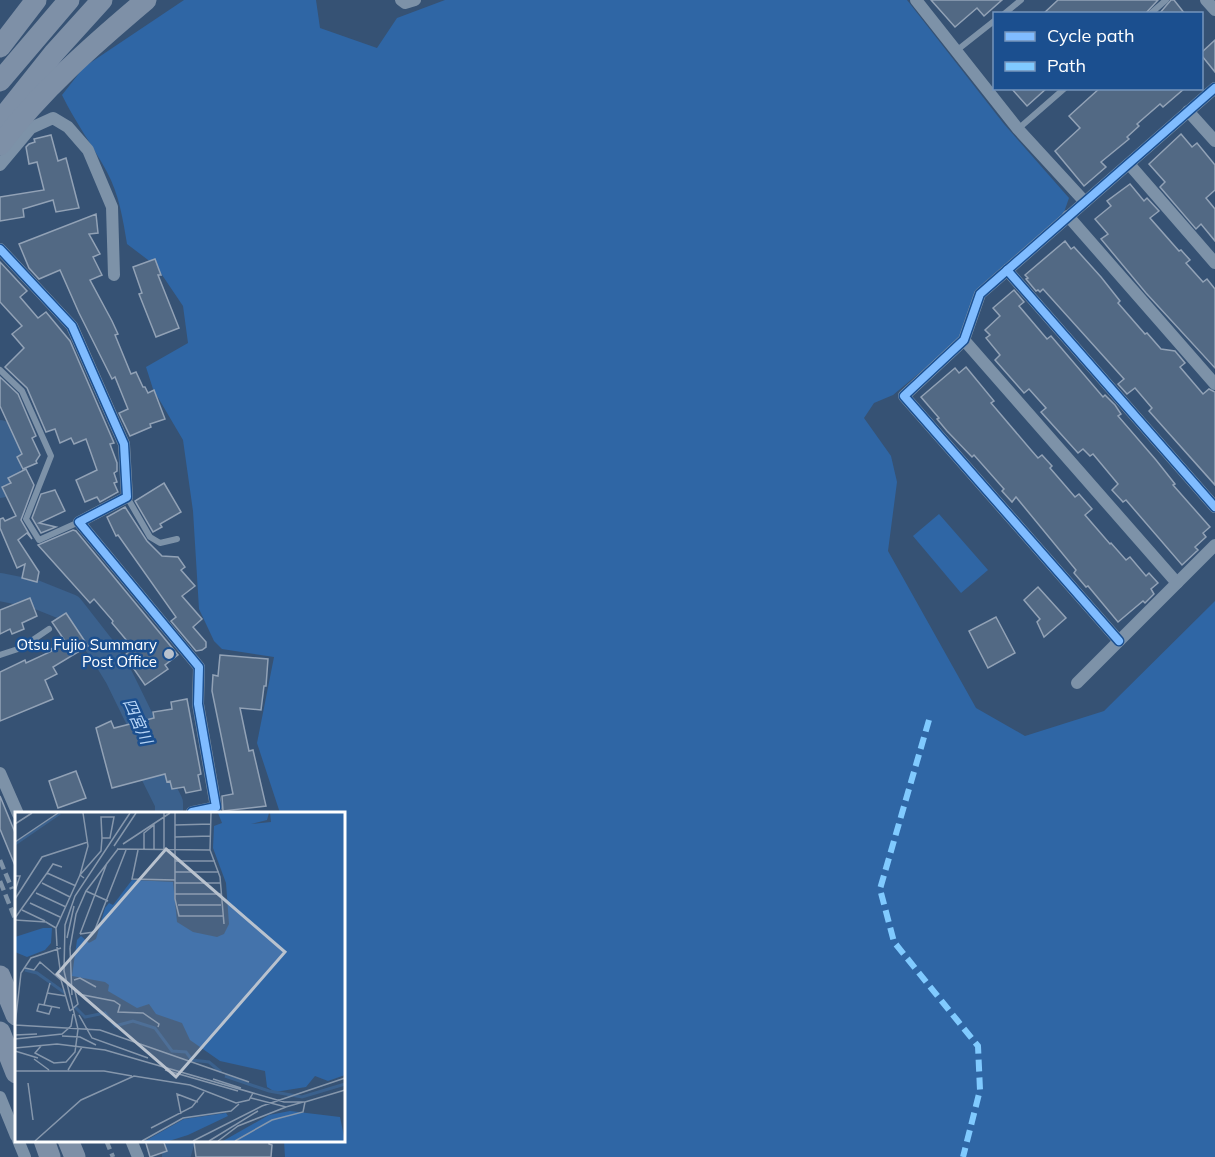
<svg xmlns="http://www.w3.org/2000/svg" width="1215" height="1157" viewBox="0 0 1215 1157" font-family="Mulish,'Noto Sans JP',sans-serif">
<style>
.green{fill:#2f66a5}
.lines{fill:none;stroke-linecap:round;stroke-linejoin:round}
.river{stroke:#3b618d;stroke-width:28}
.building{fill:#526984;stroke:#92a2b6;stroke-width:1.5}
.service{stroke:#7d92a8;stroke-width:6}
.minor{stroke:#7d92a8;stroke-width:12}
.trunk{stroke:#7e90a7;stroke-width:21}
.rail{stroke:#7e92a7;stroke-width:4.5;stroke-dasharray:10 4.5;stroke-linecap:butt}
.quiet{stroke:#80caff;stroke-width:6;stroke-dasharray:12 6;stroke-linecap:butt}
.cycleway-casing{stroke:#1b4f8f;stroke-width:11}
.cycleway{stroke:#80bcff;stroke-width:8}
.poi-dot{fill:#b9c2ce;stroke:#1b4f8f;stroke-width:2}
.labels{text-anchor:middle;stroke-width:5;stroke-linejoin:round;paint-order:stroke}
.poi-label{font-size:15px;fill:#fff;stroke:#1b4f8f;text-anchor:end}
.water-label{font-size:16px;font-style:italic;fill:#b5d3f5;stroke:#1b4f8f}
.inset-river{fill:none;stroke:#3b618d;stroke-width:3}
.inset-road{fill:none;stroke:#8697ac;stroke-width:1.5}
.view{fill:#b9c2ce;fill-opacity:0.15;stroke:#b9c2ce;stroke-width:3}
.inset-edge{fill:none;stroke:#fff;stroke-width:3}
</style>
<rect width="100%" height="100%" fill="#365274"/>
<g class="green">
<path d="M184,0H316L320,28L377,48L397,18L445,0H907L1004,124L1069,198L1063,215L987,280L959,340L893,395L874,403L864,418L891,456L897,482L888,551L976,708L1025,736L1104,711L1215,601V1157H285L284,1141L344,1140V814L280,813L257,743L274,657L222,649L214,641L199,609L193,511L183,440L153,389L146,367L188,343L183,306L156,266L127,244C123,220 119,194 107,172C93,146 75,122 62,95L84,67Z"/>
<path d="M939,514L988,570L961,593L913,536Z"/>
</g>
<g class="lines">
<g class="river">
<path d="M0,434C9,454 12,464 0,484"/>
<path d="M0,587L35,594L70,608L102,649L119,677L144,728L155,775L169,803V814"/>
<path d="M176,1157L181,1140"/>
</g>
</g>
<g class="building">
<path d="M931,0H1002L984,16L977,8L955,27Z"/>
<path d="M1058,0H1158L1145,14H1043Z"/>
<path d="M1171,0H1174L1185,14H1159Z"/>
<path d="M1215,40V72L1202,56V52Z"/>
<path d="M1011,88H1047L1027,106Z"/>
<path d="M1100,88H1185L1163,107L1160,104L1137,124L1139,126L1127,137L1129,139L1101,162L1106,167L1084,186L1055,151L1080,128L1069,116Z"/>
<path d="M1181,134L1192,147L1197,143L1215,165V190L1206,198L1215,209V241L1201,224L1196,229L1160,187L1165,182L1149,164Z"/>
<path d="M51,135L58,161L66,158L79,208L56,212L53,200L23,209L24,217L0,221V197L44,190L37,162L29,164L26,147L29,144L35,142L34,139Z"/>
<path d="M1130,184L1144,201L1147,198L1159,211L1150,218L1179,251L1181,250L1190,260L1186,263L1203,282L1207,279L1215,289V368L1146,293L1101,239L1108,234L1095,219L1111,206L1107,201Z"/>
<path d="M96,214L98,233L89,234L100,254L93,257L102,275L90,280L112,321L118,334L115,335L131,374L136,372L143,387H145L148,393L154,390L165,419L150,424L151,427L130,436L119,413L128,409L115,377L112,379L79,313L60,270L39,279L29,268L19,244Z"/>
<path d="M1065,241L1071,249L1074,247L1101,277L1120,301L1118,303L1145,334L1147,333L1161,349L1175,351L1185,363L1180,367L1203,394L1209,389L1215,392V485L1149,411L1152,408L1135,388L1127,394L1118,384L1124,379L1043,289L1040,292L1038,290L1036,291L1026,279L1028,278L1025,275Z"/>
<path d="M155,259L161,275H158L179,328L156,337L139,294L142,293L133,267Z"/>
<path d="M0,262L27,291L20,297L38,318L46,312L70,341L114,443L110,444L117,463V471L114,473L117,482L114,483L118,492L100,502L97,497L85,502L76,480L97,470L86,439L74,444L71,438L60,443L55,429L46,432L27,388L5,367L24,348L12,334L22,326L0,302Z"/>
<path d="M1014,290L1024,302L1019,306L1047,339L1051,336L1103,397L1105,395L1115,405L1121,414L1118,416L1156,460L1175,484L1173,485L1210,527L1203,533L1206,537L1195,547L1198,550L1182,565L1126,500L1123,502L1112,490L1118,484L1093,454L1090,456L1083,449L1078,453L1041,412L1046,408L1029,389L1024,393L995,360L1000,355L986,338L990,335L985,330L1000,316L993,308Z"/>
<path d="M966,367L994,401L991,403L1031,450L1038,458L1042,455L1052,466L1050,468L1075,497L1079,494L1092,509L1085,515L1110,544L1111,543L1126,560L1130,557L1146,576L1149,573L1158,583L1151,589L1154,594L1145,603L1143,601L1118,622L1088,586L1086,587L1074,573L1076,570L1016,497L1012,502L1002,491L1004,489L974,455L972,457L947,431L937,419L939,418L921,397L955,368L959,373Z"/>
<path d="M0,377L18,394L36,436L32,438L40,455L36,461L37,463L23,469L17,457L22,454L0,406Z"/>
<path d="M26,469L34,485L21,520L32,539L27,533L18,540L39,572L37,582L22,578L25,564L17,568L0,528V519L3,518L5,521L16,516L2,487L11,483L8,478Z"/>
<path d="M164,483L181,512L160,524L162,527L153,532L135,501Z"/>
<path d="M55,490L65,511L39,523L56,527L41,533L32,518L41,494Z"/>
<path d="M125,507L147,541L162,556L178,557L185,567L181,570L195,586L182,596L202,619L193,627L206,642V647L202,650L196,651L171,621L176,617L118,535L116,536L107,517Z"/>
<path d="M73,530L76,531L178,655L165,665L168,669L145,685L134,669L135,668L124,656L133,648L112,623L113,621L94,599L90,603L38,545Z"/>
<path d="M1038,587L1066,618L1044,637L1037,622L1040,619L1024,600Z"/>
<path d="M30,598L37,616L22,623L24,629L12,634L10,629L0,634V610Z"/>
<path d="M66,613L88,646L53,667L57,674L45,680L53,699L0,721V672L25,660L26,663L52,651L51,649L65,641L52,622Z"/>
<path d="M996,617L1015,653L988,668L969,631Z"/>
<path d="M220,655L268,659L266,686H264L261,710L240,708L249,751L253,750L266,806L223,811L222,796L233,794L212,691L213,675L218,676Z"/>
<path d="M187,699L201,774L198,775L201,790L186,793L184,787L172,789L170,781L167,782L165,774L112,788L96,728L111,721L114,728L154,718L153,712L172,709L171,702Z"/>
<path d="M76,771L86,798L58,808L49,781Z"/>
<path d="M0,796L16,835V868L0,829Z"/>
<path d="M145,1140H163L167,1151L150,1157Z"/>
<path d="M198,1140H269V1144L272,1145L271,1157H196L194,1142Z"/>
</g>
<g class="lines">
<g class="service">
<path d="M1004,14L1021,0"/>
<path d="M1150,14L1166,0"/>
<path d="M956,51L994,21"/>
<path d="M1018,129L1065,88"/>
<path d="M0,370L22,391L51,456L26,519L39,540L79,522"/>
<path d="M127,497L150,537L160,543L177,539"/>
<path d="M0,655L21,648L49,629"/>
</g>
<g class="minor">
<path d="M401,0L405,3L415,0"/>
<path d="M916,0L1018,129L1085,202"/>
<path d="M1206,0L1215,10"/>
<path d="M1188,111L1215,141"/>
<path d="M1129,164L1215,263"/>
<path d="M0,165L31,128L53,118L68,127L88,150L112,207L114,275"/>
<path d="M1068,216L1215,384"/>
<path d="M0,249L72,326L124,444L127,497L79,522L199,667L198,704L216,807L192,812"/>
<path d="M1007,270L1215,507"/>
<path d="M964,340L1177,583"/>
<path d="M1119,641L904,396L964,340L980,294L1215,88"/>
<path d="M1077,683L1215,545"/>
<path d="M0,773L18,814"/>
<path d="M0,1097L16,1136"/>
<path d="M18,1140L25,1157"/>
<path d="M131,1140L138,1157"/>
</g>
<g class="trunk">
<path d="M0,47L36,0"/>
<path d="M0,81L69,0"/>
<path d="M0,121L54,53L102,0"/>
<path d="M0,145C41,90 94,44 146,0"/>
<path d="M0,976L16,1015"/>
<path d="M0,1032L16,1073"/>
<path d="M44,1140L50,1157"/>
<path d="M68,1140L75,1157"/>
</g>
<g class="rail">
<path d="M0,860L12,889"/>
<path d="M0,881L16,921"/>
<path d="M106,1140L113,1157"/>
</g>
<path class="quiet" d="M929,720L880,889L894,942L978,1046L980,1090L963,1157"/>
<g class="cycleway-casing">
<g id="cycleway">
<path d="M0,249L72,326L124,444L127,497L79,522L199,667L198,704L216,807L192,812"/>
<path d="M1007,270L1215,507"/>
<path d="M1119,641L904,396L964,340L980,294L1215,88"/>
</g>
</g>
<use href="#cycleway" class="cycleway"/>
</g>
<circle class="poi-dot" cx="169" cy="654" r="6"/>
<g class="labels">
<g class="poi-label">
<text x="157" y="650">Otsu Fujio Summary<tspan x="157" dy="17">Post Office</tspan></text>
</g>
<g class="water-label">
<text transform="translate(138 721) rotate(66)" y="6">四宮川</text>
</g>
</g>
<g transform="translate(15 812)">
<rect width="330" height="330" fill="#365274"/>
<path d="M203,1H254L252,8L236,12L256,10L255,1H330V263L313,269L300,264L291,275L260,280L252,275L250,259L205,249L175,228L167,211L141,202L134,192L122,196L93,179L94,173L90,170L57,164L62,128L66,124L74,131L81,127L90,96L94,91L98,93L117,68L158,70L162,110L178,120L202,125L209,122L214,112L211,71L198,36L199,14L207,11ZM28,116H37L36,131L30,138L12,145L0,140V125ZM275,299L325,305L330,329H208L254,303ZM211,301L213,304L173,323L154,329H130L169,307Z" fill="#2f66a5"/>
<path class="inset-river" d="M0,32L45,1M10,158L22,161L50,181M59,194L70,205L90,201L100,214L118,209L140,216L157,239L171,240L177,248L194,250L206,260M210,264L254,279L287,285L330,272"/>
<path class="inset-road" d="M160,1V87L164,104H208M196,1L195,38L205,65L209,112M86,5H99L95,26H87ZM0,12L17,1M160,13L196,12M160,25L196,24M0,30L43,1M108,32L155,1M99,34L121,1M102,37L195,38M123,38L117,67L160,68M129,38V21L139,13M139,38V12M149,38V1M160,49H200M160,60H204M32,61L38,52L47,55M0,64H5L0,79M69,66L65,63L86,39L87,26M27,71L55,85M160,71H206M71,79L93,89M21,81L51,95M160,82H206M0,87L27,45L73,30M15,91L45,105M163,93H206M7,98L30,109M0,106L32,61L61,74M0,108L31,110L41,116M65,122L79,120L111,38M65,122L92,51M52,126L59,94M42,134L41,116L65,63L73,34L68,1M42,135L45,157M55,136L61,102L71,79L103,37M55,136L57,183M10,156L19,158L25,150L47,169M46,168L55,199M59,168L65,166L81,175M32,181L51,184M63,182L99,189L105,193L103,200L128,201L144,212L143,215M29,193L35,171M37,194L34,202L22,199L24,192L29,193L45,196M55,199L63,192L59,175M64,203L77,226L133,246M0,213L85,218L234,270M0,213L6,161L16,146L46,136M0,223L22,222M47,224L65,225L81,233M0,227L47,222L56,214L58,202M26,234L20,241L39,251L51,250L60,240L63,217L49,159L50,113L60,84L115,1M0,236L42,232L90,238L269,290H290L330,278M0,239L23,246M19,247L34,258M53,258L67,235M150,258L223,279M0,259H89L117,264M198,267L226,276M13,271L18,308M236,286L271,295L288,290M166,302L162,282L183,290M136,316L177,295L189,280M20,329L66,288L119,264L175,273L221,291L234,288L238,281M127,329L168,306L216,299L224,292M178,329L247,294L330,266M194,329L243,299M203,329L223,314L271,295M220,329L257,308L288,300L290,290"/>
<path class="view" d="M151,37L270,140L161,265L42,162Z"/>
<rect width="330" height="330" class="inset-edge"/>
</g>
<rect x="993" y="12" width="210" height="78" fill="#1b4f8f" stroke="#7695bc" stroke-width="1.5"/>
<rect x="1005" y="32" width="30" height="9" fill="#80bcff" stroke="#7695bc" stroke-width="1.5"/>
<text x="1047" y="42" font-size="18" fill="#ffffff">Cycle path</text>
<rect x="1005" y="62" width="30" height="9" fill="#80caff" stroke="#7695bc" stroke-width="1.5"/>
<text x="1047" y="72" font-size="18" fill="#ffffff">Path</text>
</svg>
